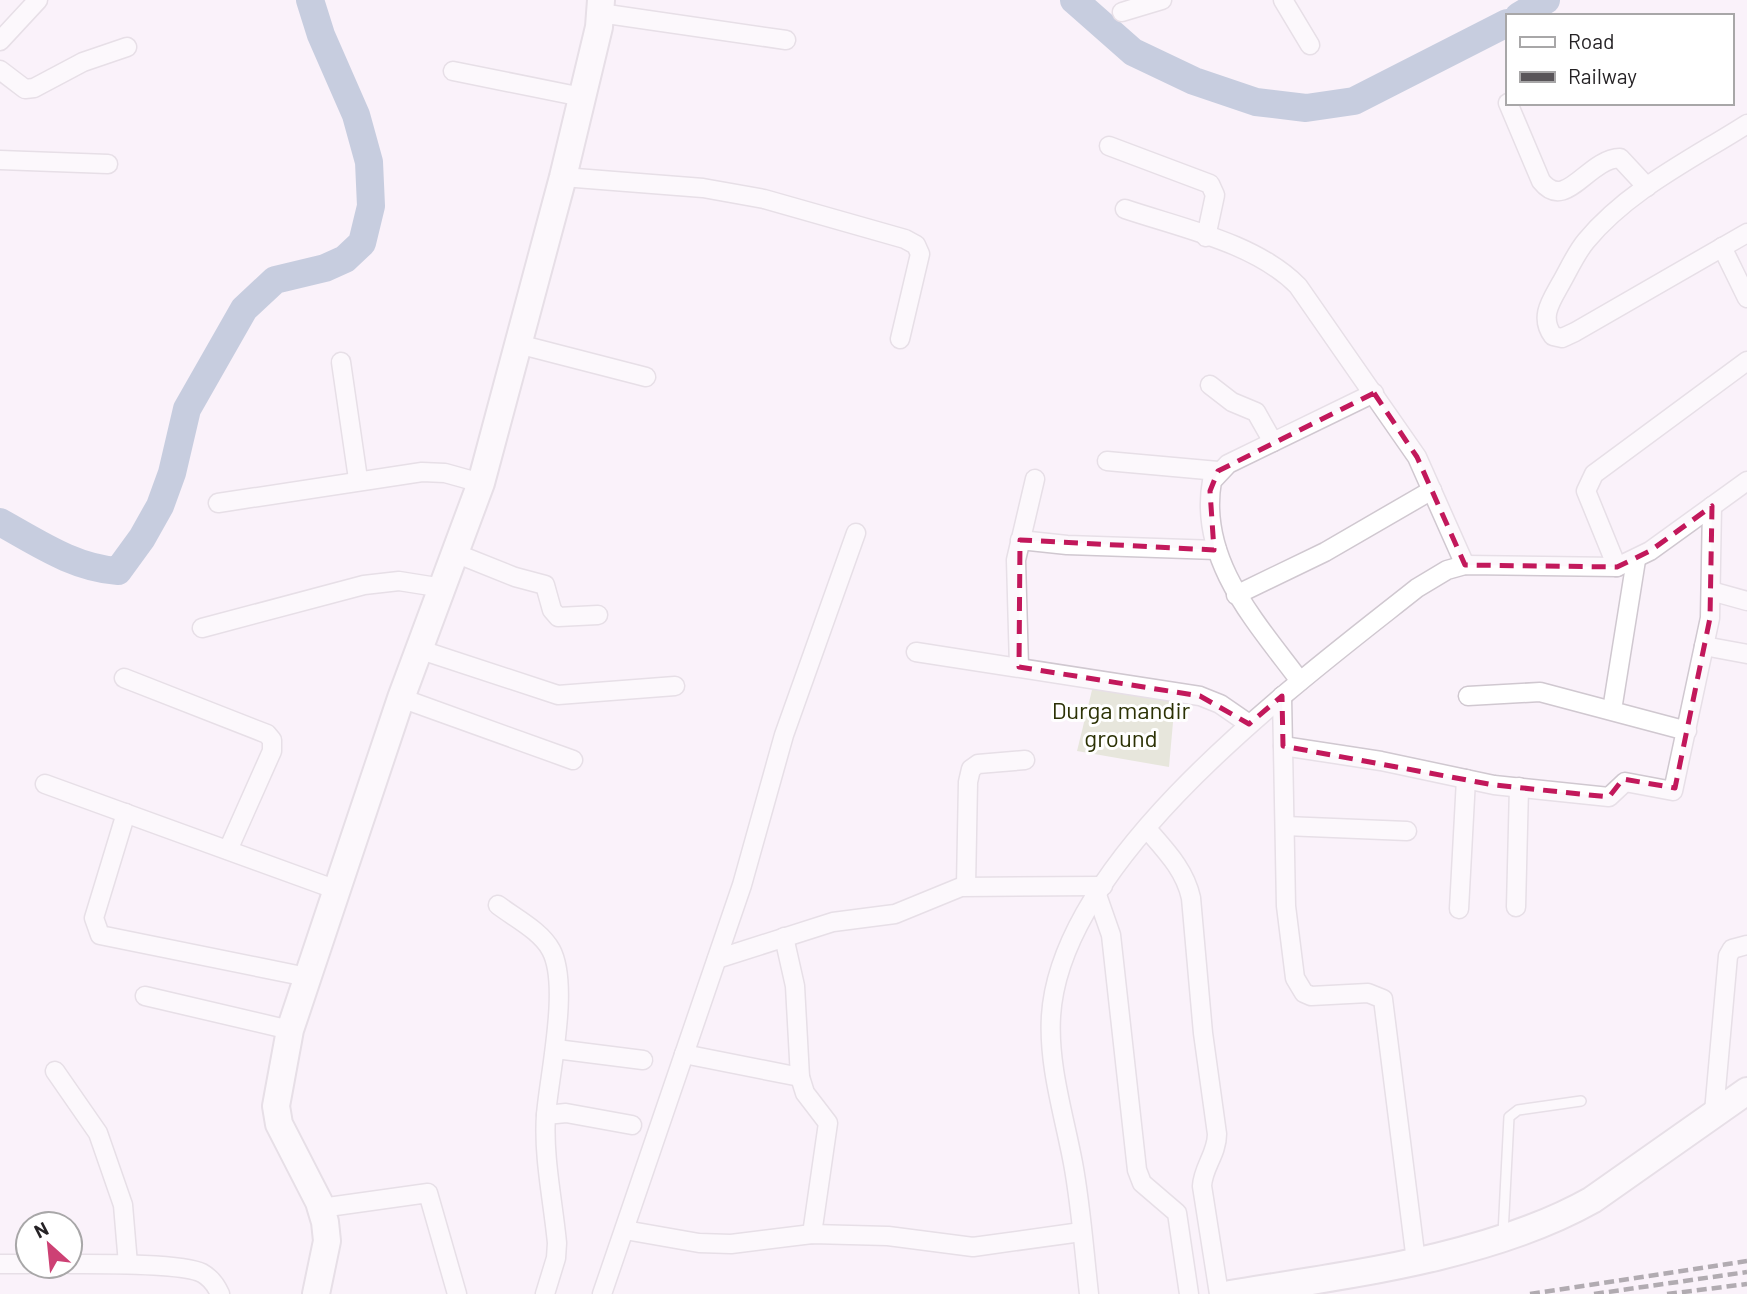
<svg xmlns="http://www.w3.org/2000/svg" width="1747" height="1294" viewBox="0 0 1747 1294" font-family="Barlow,sans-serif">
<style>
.green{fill:#d0d7b9}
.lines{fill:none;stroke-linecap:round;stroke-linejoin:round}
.river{stroke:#8ba0bf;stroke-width:28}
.lane-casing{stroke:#d0c8d0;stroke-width:12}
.street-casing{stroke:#d0c8d0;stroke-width:21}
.secondary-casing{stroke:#d0c8d0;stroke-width:30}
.lane{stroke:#fff;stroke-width:9}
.street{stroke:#fff;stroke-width:18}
.secondary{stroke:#fff;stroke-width:26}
.rail{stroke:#595559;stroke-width:4.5;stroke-dasharray:10 5;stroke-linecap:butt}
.marked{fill:none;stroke:#c2185b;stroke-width:5;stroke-dasharray:14 9;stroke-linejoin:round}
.labels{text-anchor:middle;stroke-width:6;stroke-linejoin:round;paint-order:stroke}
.park-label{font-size:24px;fill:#2c3205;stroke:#fff}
</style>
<rect width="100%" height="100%" fill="#faf2fa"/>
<path class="green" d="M1093,686L1175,700L1169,767L1077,751Z"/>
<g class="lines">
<g class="river">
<path d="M1074,0L1133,52L1194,81L1256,102L1306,108L1354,101L1507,23"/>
<path d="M1519,16L1546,0"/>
<path d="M0,522C38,543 74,568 118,571L142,538L160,506L172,473L187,409L244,309L275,280L325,268L345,259L362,243L371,206L369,162L356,115L321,35L310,0"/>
</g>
<g class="lane-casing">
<path id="lane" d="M1503,1234L1509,1117L1518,1110L1581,1101"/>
</g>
<g class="street-casing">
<g id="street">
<path d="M1283,0L1310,45"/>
<path d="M1122,12L1162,0"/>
<path d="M600,13L786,40"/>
<path d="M0,41L38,0"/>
<path d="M0,70L25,89L34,88L83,62L127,47"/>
<path d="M453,71L582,97"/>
<path d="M1508,103L1541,181C1566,213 1587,159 1620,158L1647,187"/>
<path d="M1747,124C1692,159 1628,190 1586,241C1576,253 1569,269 1561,283C1551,301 1539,317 1553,336L1562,338L1575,332L1747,233"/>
<path d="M1109,146L1210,184L1215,195L1206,237"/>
<path d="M0,160L108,164"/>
<path d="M563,177L703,188L764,199L905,239L916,245L920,254L900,339"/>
<path d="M1125,209C1181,228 1256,243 1298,286L1417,457L1465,565"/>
<path d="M1722,247L1747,298"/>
<path d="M518,344L646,377"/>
<path d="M341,362L358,479"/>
<path d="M1210,385L1232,402L1256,412L1273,442"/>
<path d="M1107,461L1218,471"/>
<path d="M218,503L422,472L445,473L481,483"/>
<path d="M1020,540L1067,545L1217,550"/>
<path d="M455,553L515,577L545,585L552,610L558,617L598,615"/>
<path d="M1617,567L1586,491L1594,474L1747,361"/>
<path d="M1711,591L1747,601"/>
<path d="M1236,595L1325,552L1432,490"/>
<path d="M202,628L364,585L399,581L443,588"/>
<path d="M1704,646L1747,654"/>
<path d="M418,649L558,695L675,686"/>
<path d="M916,652L1200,696L1220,704L1249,724"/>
<path d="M1019,667L1016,560L1035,479"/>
<path d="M124,678L267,734L272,740V751L228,850"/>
<path d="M1300,681C1256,622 1198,560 1212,481L1228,464L1374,393"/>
<path d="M1282,696L1286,906L1295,978L1304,993L1311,996L1368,993L1383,999L1416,1261"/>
<path d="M1468,696L1540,692L1687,731"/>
<path d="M401,698L573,760"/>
<path d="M1612,710L1636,560"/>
<path d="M1283,746L1381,761L1494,785L1609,797L1625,782L1673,791L1710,618L1712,506"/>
<path d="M45,784L337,890"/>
<path d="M126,813L94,918L100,935L307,977"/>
<path d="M1285,826L1407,831"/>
<path d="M1147,829C1166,851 1185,870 1191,898L1203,1033L1217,1134C1217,1154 1203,1167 1202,1186L1219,1294"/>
<path d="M966,886L968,782L971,769L978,764L1025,760"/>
<path d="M1097,895L1111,935L1137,1170L1142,1183L1177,1213L1189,1294"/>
<path d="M498,905C515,918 541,931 551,950C570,985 549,1076 546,1115C543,1156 553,1201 557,1243L556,1258L545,1294"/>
<path d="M1516,907L1519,787"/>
<path d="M1459,909L1466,779"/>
<path d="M784,937L795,986L800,1077L805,1093L828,1123L812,1234"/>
<path d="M717,959L833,922L895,914L961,887L1103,886"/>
<path d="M145,996L290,1030"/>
<path d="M556,1049L643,1060"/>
<path d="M684,1054L800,1077"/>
<path d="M55,1071L98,1133L123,1205L128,1264"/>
<path d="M1714,1112L1728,956L1732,949L1747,945"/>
<path d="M546,1115L566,1113L632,1125"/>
<path d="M321,1208L428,1193L457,1294"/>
<path d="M625,1230L699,1243L731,1244L812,1234L888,1236L973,1247L1081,1232"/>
<path d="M0,1264H28"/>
<path d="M70,1264C96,1264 182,1263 202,1273C211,1278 216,1285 220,1294"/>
<path d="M602,1294L742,885L784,735L856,533"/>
<path d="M1089,1294C1084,1250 1081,1206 1073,1163C1064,1115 1048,1065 1051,1016C1061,856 1300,681 1417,588L1447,570L1465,565L1617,567L1650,551L1747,481"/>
</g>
</g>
<g class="secondary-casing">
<g id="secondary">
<path d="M316,1294L327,1241L325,1222L319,1202L279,1124L276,1106L290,1030L401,698L481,483L563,177L599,27L601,0"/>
<path d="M1230,1294C1346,1275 1489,1258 1592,1200L1747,1091"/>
</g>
</g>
<use href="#lane" class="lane"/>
<use href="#street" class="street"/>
<use href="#secondary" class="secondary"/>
<g class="rail">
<path d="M1530,1294L1747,1261"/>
<path d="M1594,1294L1747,1272"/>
<path d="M1667,1294L1747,1284"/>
</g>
</g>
<path d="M0 0H1747V1294H0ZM1374,393L1417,457L1465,565L1617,567L1650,551L1712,506L1710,618L1675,788L1623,779L1609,797L1494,785L1283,746L1282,696L1249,724L1200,696L1019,667L1020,540L1214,550L1210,491L1218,471Z" fill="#faf2fa" fill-opacity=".55" fill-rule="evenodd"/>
<path class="marked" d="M1374,393L1417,457L1465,565L1617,567L1650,551L1712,506L1710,618L1675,788L1623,779L1609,797L1494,785L1283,746L1282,696L1249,724L1200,696L1019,667L1020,540L1214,550L1210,491L1218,471Z"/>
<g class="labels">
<g class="park-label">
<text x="1121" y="719">Durga mandir<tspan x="1121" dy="28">ground</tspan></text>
</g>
</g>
<rect x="1506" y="14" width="228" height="91" fill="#ffffff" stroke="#a8a7a8" stroke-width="2"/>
<rect x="1520" y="37" width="35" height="10" fill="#ffffff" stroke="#a8a7a8" stroke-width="2"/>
<text x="1568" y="49" font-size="21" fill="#252225">Road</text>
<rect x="1520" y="72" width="35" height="10" fill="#595559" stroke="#a8a7a8" stroke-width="2"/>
<text x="1568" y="84" font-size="21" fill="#252225">Railway</text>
<g transform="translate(49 1245) rotate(333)"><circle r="33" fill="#ffffff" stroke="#a8a7a8" stroke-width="2"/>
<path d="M0-5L12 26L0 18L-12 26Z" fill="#cd4174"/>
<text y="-10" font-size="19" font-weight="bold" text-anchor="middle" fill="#252225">N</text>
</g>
</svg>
